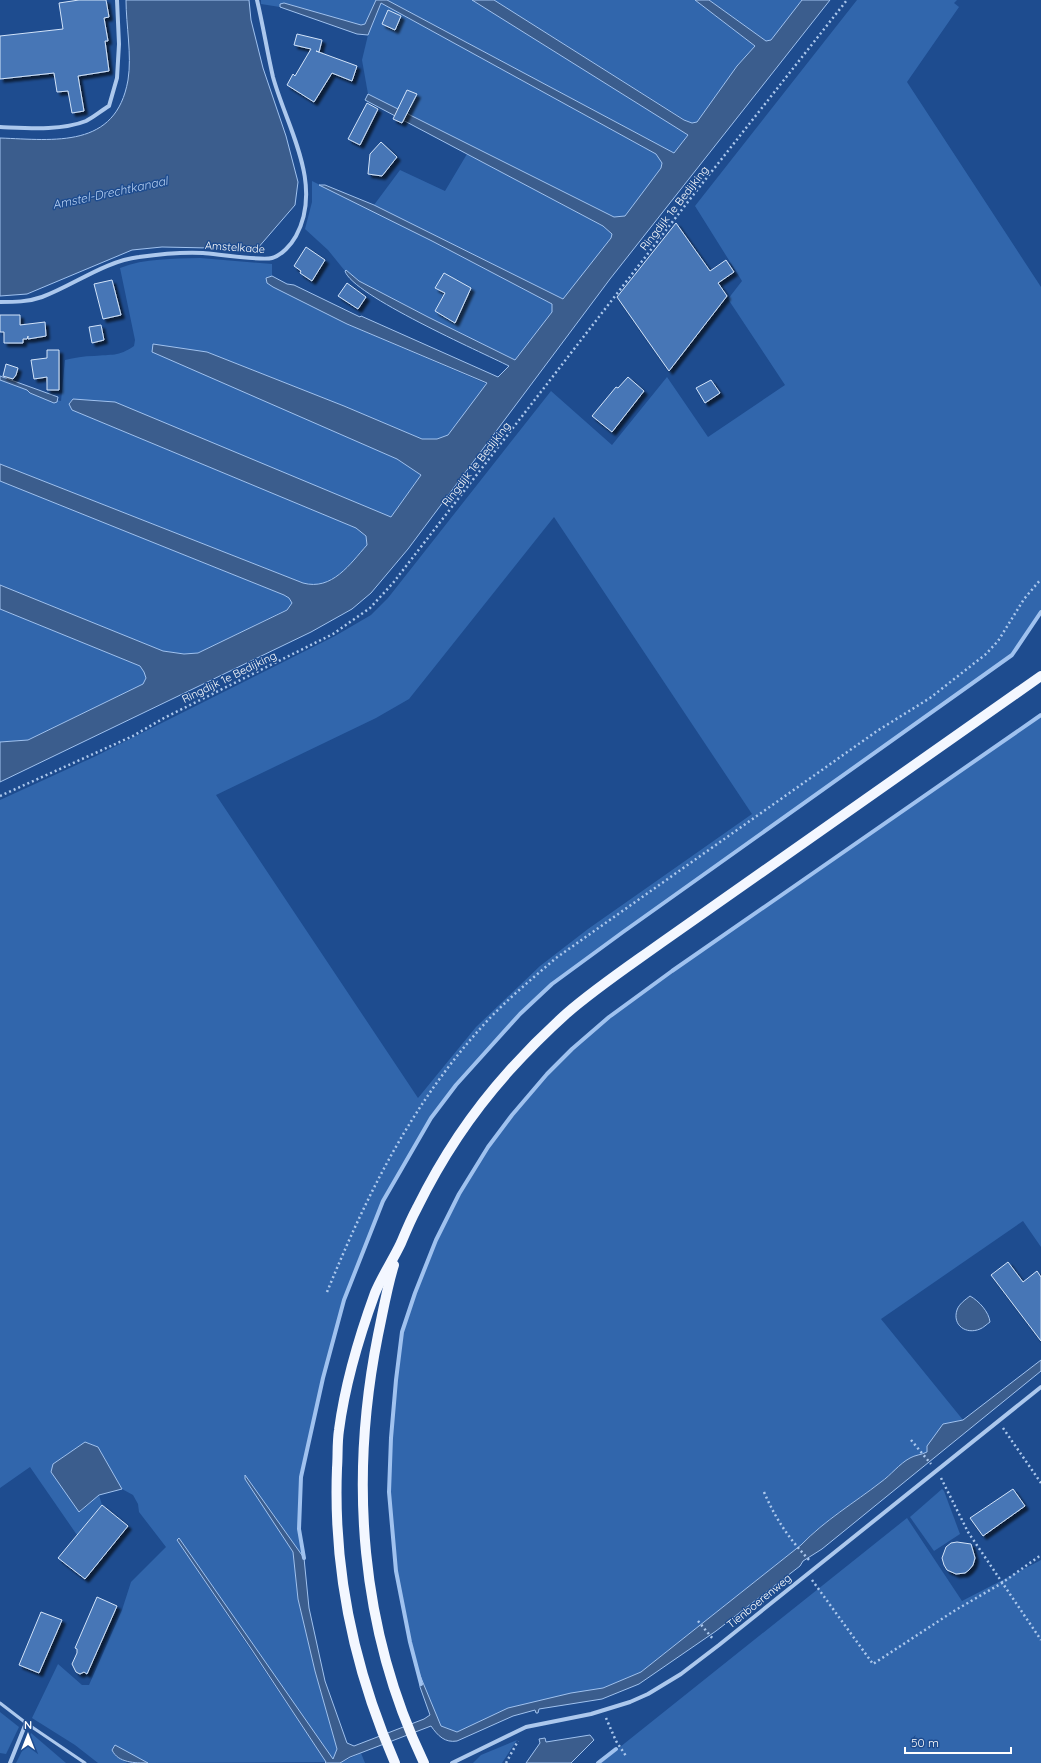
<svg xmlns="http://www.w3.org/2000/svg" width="1041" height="1763" viewBox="0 0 1041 1763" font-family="Quicksand,sans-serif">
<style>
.green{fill:#3166ac;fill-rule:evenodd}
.water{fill:#3b5d8d;stroke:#a0c2ef}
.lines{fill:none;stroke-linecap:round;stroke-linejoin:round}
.stream{stroke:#a0c2ef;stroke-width:4}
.building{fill:#4676b6;stroke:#d2e3f9;filter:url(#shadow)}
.path{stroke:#acc8ed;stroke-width:2.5;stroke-dasharray:2 3;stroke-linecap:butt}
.lane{stroke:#acc8ed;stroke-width:3}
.street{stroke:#acc8ed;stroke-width:4}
.primary{stroke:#f3f7ff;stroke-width:10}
.labels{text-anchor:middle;stroke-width:3;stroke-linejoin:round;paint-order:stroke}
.street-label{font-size:11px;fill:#fff;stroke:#1e4c8f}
.water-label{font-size:12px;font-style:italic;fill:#b8d2f4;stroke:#1e4c8f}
</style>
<defs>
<filter id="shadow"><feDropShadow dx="3.5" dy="3.5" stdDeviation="1" flood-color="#0009"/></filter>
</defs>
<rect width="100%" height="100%" fill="#1e4c8f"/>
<g class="green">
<path d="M261,0H376L365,24L361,25L284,3L280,4V7L261,4Z"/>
<path d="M387,0H472L688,135L674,153Z"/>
<path d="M494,0H695L755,46L737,66L697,122L692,123L685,120Z"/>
<path d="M709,0H802L771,41H766Z"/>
<path d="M857,0H957L954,3L959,7L907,82L1041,287V612L1012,655L623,932L552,984L520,1014L456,1085L431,1118L383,1201L344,1300L323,1378L301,1477L299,1529L304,1558L245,1476L293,1552L298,1599L315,1671L337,1749L333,1760L179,1538L177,1540L326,1762L148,1763L133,1755L114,1754L127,1763H98L75,1745L32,1718L58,1664L82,1685H89L122,1610L131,1582L166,1547L139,1512L138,1504L133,1495L122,1489L98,1447L85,1442L53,1464L51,1472L80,1512L99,1495L102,1505L77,1535L30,1467L0,1488V800L96,756L335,636L371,615L388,598L551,391L612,445L667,377L708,437L785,385L728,299L742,281L695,206ZM554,517L752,814L588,929L540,966L476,1027L418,1098L216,795L376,718L409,699Z"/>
<path d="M381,3L656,154L662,163L661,168L625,216L614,217L368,94L362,60L368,35Z"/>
<path d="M467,154L603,226L612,234C609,249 574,286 563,299L374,205L400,170L445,191Z"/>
<path d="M312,181L432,241L552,304V312L515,360L428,317L359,281L346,270L345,271L328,250L305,229L312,202Z"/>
<path d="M200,258L272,264V276L266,278L273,287L347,324L487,384L448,435L437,439H422L344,406L207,352L152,351L397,459L421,475L391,517L271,468L73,399L69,403L72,410L356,528L366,536L367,545C351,564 332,591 303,583L0,464V380L27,390L30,393L57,402V400L61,401L65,360C74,358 84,356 94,356C112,354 118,357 134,346L135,340L120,268C145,258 173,259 200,258Z"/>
<path d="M0,481L284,595L289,598L292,603L288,609L198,653L184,654L163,651L0,585Z"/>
<path d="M0,609L140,666L144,672L146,678L143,684L28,740L0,742Z"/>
<path d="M1041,715V1247L1023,1221L881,1319L963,1420L943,1424L927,1452L920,1456L910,1458L881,1482L831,1518L813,1533L801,1545L641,1672L603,1688L457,1732L441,1726L421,1684L410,1642L396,1571L389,1492L391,1438L402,1332L415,1293L436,1240L459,1194L488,1147L512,1115L547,1074L572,1049L609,1017L672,971Z"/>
<path d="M942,1489L944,1491L960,1534L934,1551L910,1517Z"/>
<path d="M907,1518L962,1601L1041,1560V1763H600Z"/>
<path d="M0,1712L19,1727L6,1754L0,1753Z"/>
<path d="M31,1733L66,1763H16Z"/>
<path d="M517,1740L502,1763H473L481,1755Z"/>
<path d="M361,1753L365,1763H340Z"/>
</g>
<g class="water">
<path d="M126,0H249L251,20L263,68L286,136L298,182L295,205L257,249L162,247L132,250L27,294L0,296V138C55,140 116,149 128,80C132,55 126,25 126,0Z"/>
<path d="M376,0H387L674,153L688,135L472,0H494L684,120L692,123L697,122L737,66L755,46L695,0H709L766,41L771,40L802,0H830L610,279L408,549L371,593L352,609L311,632L0,782V742L28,740L143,684L146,678L144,672L140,666L0,609V585L163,651L184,654L198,653L287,610L292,603L289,598L284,595L0,481V464L303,583C332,591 350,564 367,545L366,536L356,528L72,410L69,404L73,399L115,402L391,517L421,475L397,459L152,352L153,344L207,352L344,406L422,439H437L448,435L487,383L347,324L273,287L267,283L266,278L272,276L287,284L294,285L360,317L361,316L498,377L509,366C481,352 352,295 345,271L346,270L359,281L428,317L515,360L552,312V304L432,241L319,185H325L374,205L563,299L611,238L612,234L603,226L365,100L368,94L614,217L625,216L661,168L662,163L656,154L381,3L368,35L357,34L280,7V4L284,3L361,25L365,24Z"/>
<path d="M0,376L58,397L57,402L54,403L30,393L27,390L0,380Z"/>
<path d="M970,1296C979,1301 989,1312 990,1322C987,1324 983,1328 980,1329C966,1335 952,1325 957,1310C959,1304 965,1300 970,1296Z"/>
<path d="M1041,1360V1371L822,1549L803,1561L800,1566L716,1631L639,1684L602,1699L539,1709L538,1713H536L535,1710L513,1716L457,1741C445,1743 438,1736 431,1726L350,1757L340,1763H325L326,1762L252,1650L177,1540L179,1538L333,1759L337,1749L315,1671L298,1599L293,1552L245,1479V1475L304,1558L309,1608L325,1681L347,1743L354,1746L424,1719L430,1715L420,1687L419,1673L441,1726L457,1732L508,1708L571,1693L603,1688L641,1672L801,1545C825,1520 854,1503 881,1482C891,1475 899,1464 910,1458C915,1455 921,1455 927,1452V1446L943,1424L963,1420Z"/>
<path d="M85,1442L98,1447L122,1489L99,1495L79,1512L51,1472L53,1464Z"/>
<path d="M590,1735L594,1740L571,1763H526L540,1743L539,1739L545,1738L546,1742Z"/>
<path d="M115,1745L148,1763C135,1763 118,1763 112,1750Z"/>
</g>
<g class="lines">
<g class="stream">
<path d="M304,1558L299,1529L301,1477L323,1378L344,1300L383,1201L431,1118L456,1085L520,1014L552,984L623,932L1012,655L1041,612"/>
<path d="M421,1684L410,1642L396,1571L389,1492L391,1438L396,1380L402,1332L415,1293L436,1240L459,1194L488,1147L512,1115L547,1074L572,1049L609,1017L672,971L1041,715"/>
<path d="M598,1763L616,1749"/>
</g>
</g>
<g class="building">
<path d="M79,0H106L109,17L104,18L108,41H105L109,71L78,76L84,111L72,113L68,91L57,92L54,73L0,79V36L63,29L59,3Z"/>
<path d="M388,10L401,16L395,30L382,24Z"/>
<path d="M297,34L322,40L319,52L316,51L357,66L352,81L332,73L314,102L287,85L293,74L295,76L311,49L294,45Z"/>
<path d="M407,90L417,94L402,123L393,119Z"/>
<path d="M367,103L378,109L360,145L348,139Z"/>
<path d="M381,142L397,157L382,176L368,174L370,154Z"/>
<path d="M676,223L710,271L726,260L734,272L718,283L727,296L669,371L617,297Z"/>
<path d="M306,247L325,260L312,281L300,273L301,271L294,266Z"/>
<path d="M444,273L471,288L455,323L435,311L445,293L435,288Z"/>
<path d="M112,280L121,315L103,319L94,284Z"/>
<path d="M347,283L366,297L358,309L338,296Z"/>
<path d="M0,315H20V325L45,322L46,336L28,339V336L27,339H23V343H4V332H0Z"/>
<path d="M101,325L104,340L92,343L89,327Z"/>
<path d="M47,350H59V390H47V377L34,379L31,360L47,358Z"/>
<path d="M6,364L18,368L16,375L13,379L3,376Z"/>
<path d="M628,377L644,391L612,432L592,416L616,387L618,388Z"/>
<path d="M711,380L720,393L705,403L696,388Z"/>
<path d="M1008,1262L1023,1282L1037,1271L1041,1277V1341L991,1275Z"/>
<path d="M1013,1489L1025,1506L983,1536L970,1518Z"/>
<path d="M102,1505L128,1526L85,1579L58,1558Z"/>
<path d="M957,1542L971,1544L975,1558L973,1565L969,1570L965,1573L956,1574L947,1570L944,1565L942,1558L946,1547L951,1543Z"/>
<path d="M97,1597L117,1606L87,1674L84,1672L80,1674L76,1672L72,1664L77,1653V1649L75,1648Z"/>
<path d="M41,1612L62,1620L39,1673L19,1665Z"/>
</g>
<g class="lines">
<g class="path">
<path d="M0,796L133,736L164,718L333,634L370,608L393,583L694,194L847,0"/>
<path d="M327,1292C368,1192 414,1099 489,1019C510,997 533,978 556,958L877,731L930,698L986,654L998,641L1024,599L1041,579"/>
<path d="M1003,1428L1041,1483"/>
<path d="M911,1440L931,1464"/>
<path d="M941,1478L968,1532L1041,1640"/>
<path d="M764,1492C776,1520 790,1540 811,1562"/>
<path d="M812,1580L873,1664L954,1611L1002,1583L1041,1555"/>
<path d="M698,1621L713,1639"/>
<path d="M606,1718L616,1741L626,1756"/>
<path d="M506,1763L518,1741"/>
</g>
<path class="lane" d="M0,1703L26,1723L85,1763"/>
<g class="street">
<path d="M0,127C26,128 61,131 86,121C94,117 102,110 109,106L117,78L119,44L117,0"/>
<path d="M0,302C14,302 28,302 42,297C74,285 105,261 139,257C160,254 182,252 203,253C216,254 262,261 272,258C282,255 291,245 296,236C324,184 287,128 273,77C267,51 263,25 257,0"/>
<path d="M10,1763L26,1723"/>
<path d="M452,1763L526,1727L591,1714L630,1702L648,1694L681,1674L719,1645L1041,1387"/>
</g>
<g class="primary">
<path d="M394,1265C387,1287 383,1312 378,1335C349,1480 360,1629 424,1763"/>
<path d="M395,1763C354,1669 333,1571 337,1468C338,1456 337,1443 339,1430C345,1384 359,1337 375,1293C382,1276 393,1260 401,1243C406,1231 411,1219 417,1208C441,1159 472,1112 509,1071C527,1051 546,1032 566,1014C596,988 629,966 661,943L1041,676"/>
</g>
</g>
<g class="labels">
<g class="street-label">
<text transform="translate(674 208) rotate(-52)" y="4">Ringdijk 1e Bedijking</text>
<text transform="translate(235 247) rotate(4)" y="4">Amstelkade</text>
<text transform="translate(476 464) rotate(-52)" y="4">Ringdijk 1e Bedijking</text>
<text transform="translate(229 677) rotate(-26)" y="4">Ringdijk 1e Bedijking</text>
<text transform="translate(759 1601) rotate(-39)" y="4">Tienboerenweg</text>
</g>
<g class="water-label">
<text transform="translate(110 193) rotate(-12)" y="4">Amstel-Drechtkanaal</text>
</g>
</g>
<g transform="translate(28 1735)" stroke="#1e4c8f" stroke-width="3" paint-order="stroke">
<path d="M0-3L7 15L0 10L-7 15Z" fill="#ffffff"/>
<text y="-6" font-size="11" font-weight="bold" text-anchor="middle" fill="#ffffff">N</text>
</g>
<path d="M905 1747v6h106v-6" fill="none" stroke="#ffffff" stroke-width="2"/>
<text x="911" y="1747" font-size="12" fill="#ffffff" stroke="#1e4c8f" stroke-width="3" paint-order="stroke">50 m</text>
</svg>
